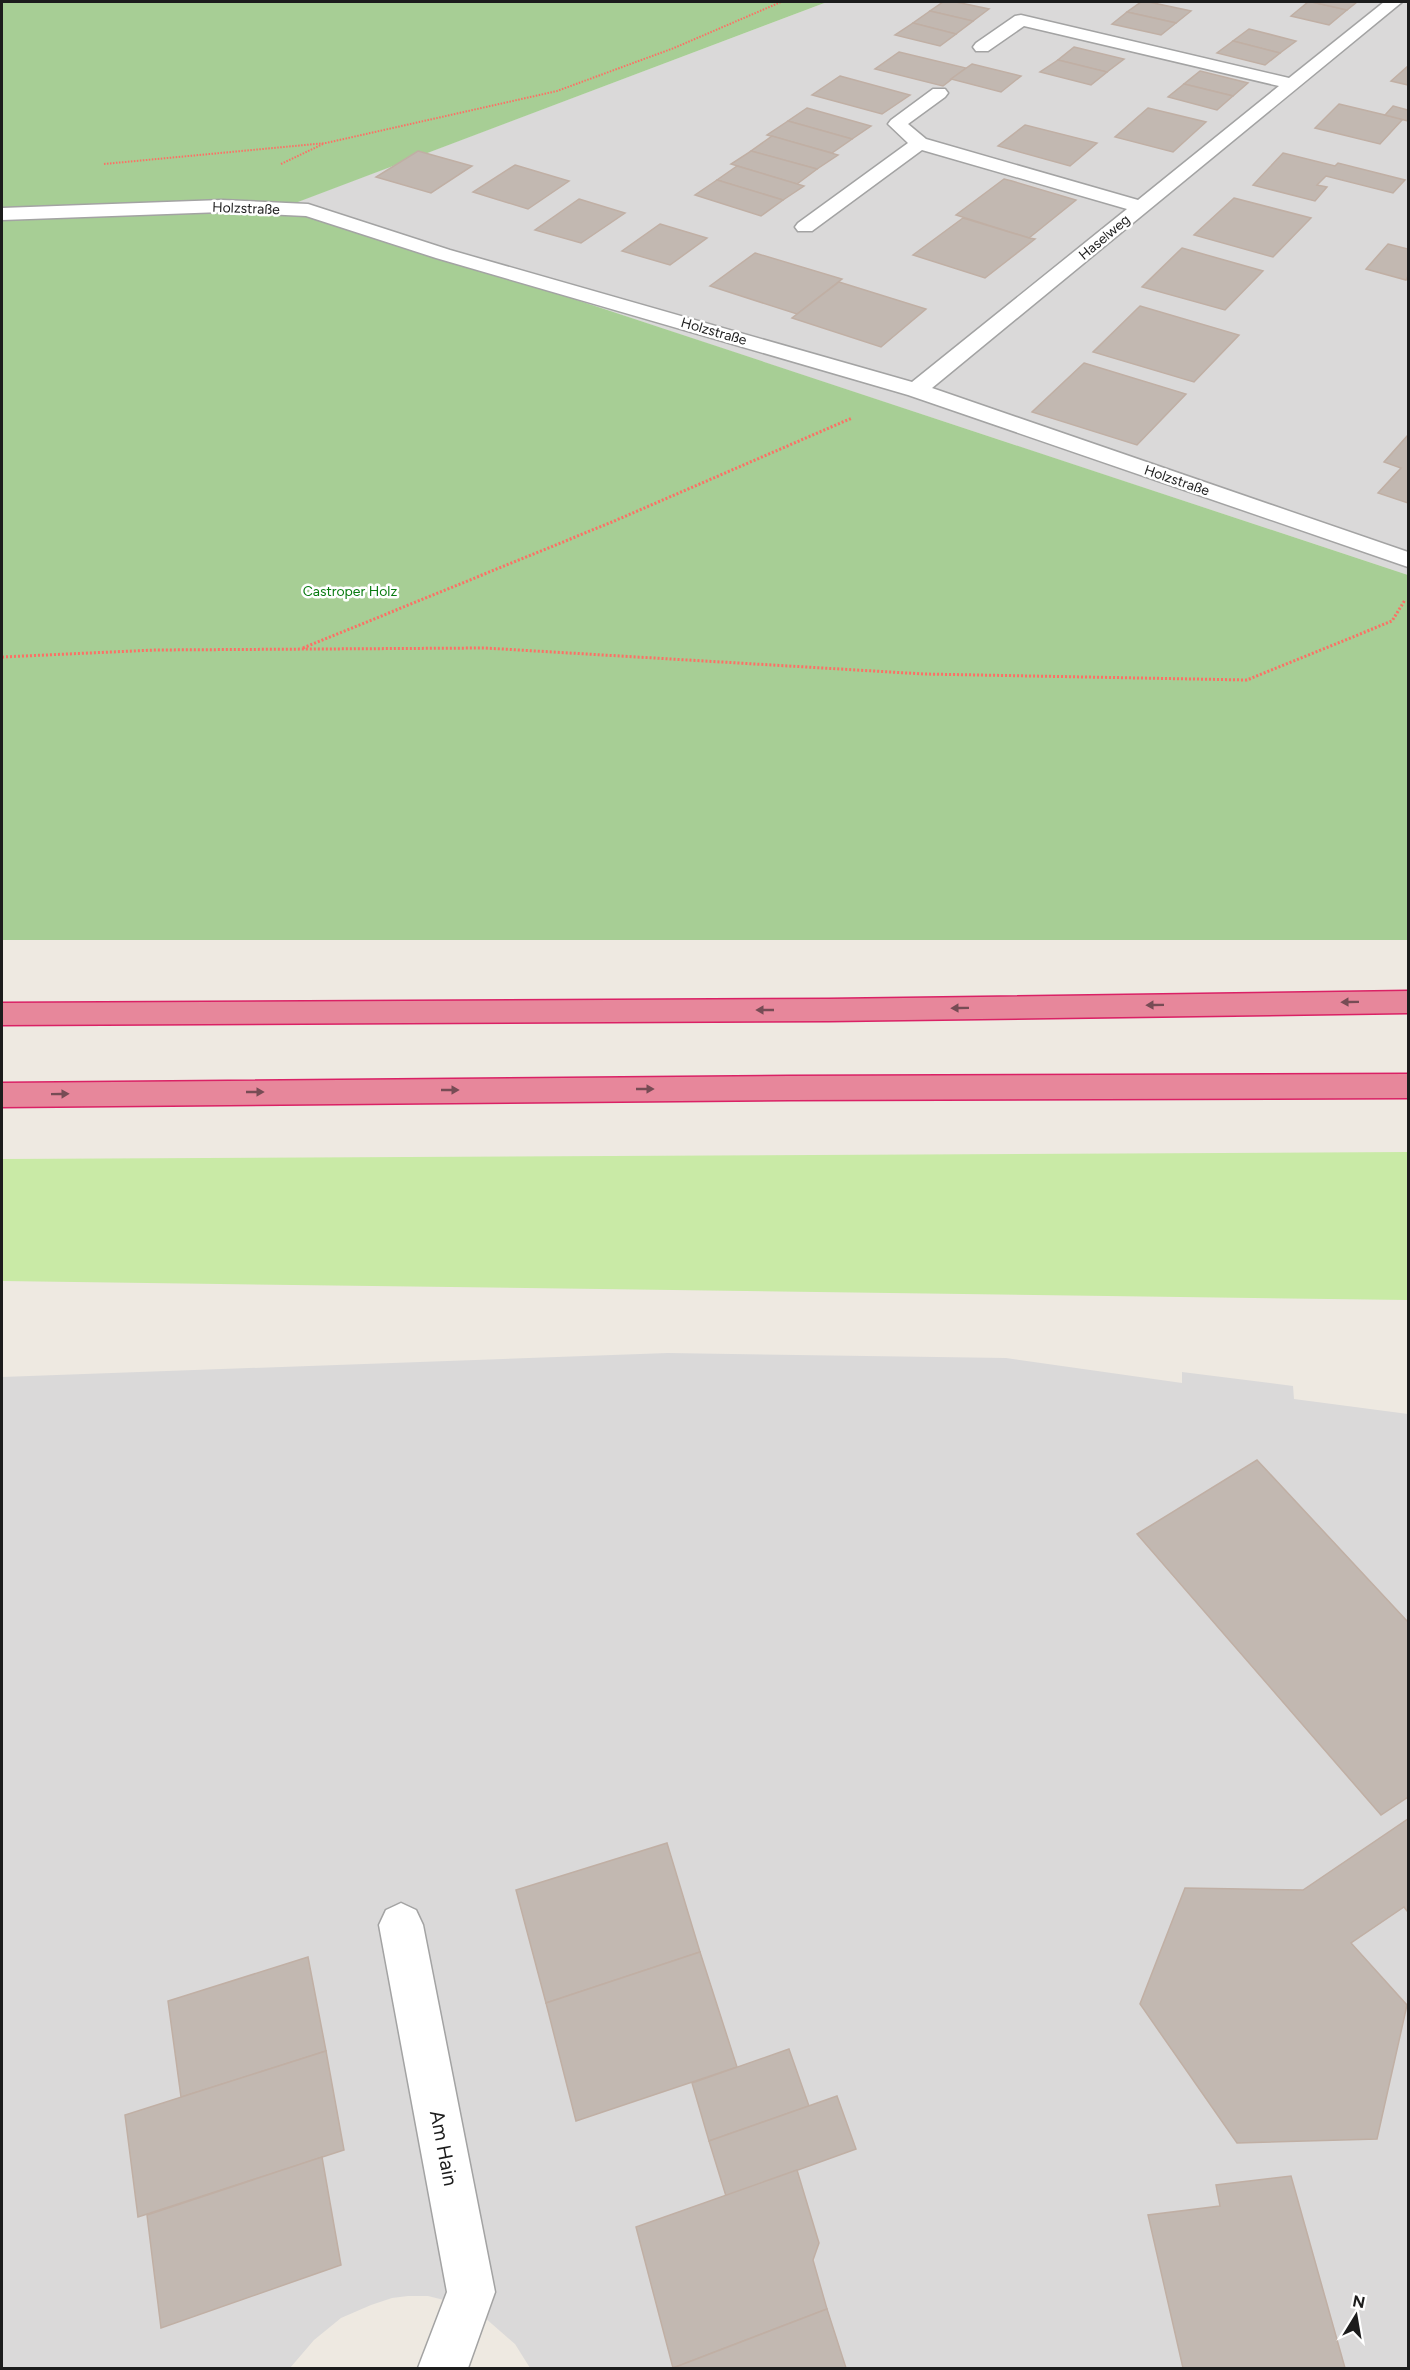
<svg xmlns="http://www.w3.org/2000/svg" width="1410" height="2370" viewBox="0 0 1410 2370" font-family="Figtree,sans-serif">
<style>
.residential{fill:#dad9d9}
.grass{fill:#c9eaa6}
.forest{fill:#a7ce95}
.building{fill:#c2b8b1;stroke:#c0afa4;stroke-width:1.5}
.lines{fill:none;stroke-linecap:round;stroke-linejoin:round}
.minor-casing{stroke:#a3a3a3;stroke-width:3}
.highway-casing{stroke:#da2165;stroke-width:3}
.path-far1{stroke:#fc7065;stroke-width:2;stroke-dasharray:1.5 1.5;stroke-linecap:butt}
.path{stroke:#fc7065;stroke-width:3;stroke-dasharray:2 2;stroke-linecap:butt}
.minor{fill:#fff;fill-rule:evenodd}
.highway{fill:#e7879b;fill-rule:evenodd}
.oneway{fill:#774c55}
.labels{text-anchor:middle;stroke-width:5;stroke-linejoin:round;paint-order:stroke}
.far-street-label{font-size:14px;fill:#1c1c1c;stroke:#fff}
.far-park-label{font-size:14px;fill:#097b10;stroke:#fff}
.near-street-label{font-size:20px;fill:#1c1c1c;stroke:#fff}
</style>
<rect width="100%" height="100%" fill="#eee9e1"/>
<g class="residential">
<path d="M827,2H1408V575L289,205Z"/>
<path d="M668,1353L1006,1358L1182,1383V1372L1293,1386L1294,1399L1408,1414V2368H530L515,2344L484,2317L448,2301L428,2296H408L392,2298L371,2305L341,2318L314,2340L290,2368H2V1377Z"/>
</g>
<path class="grass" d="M1408,1152V1300L2,1281V1159Z"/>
<path class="forest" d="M2,2H827L290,205L1408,575V940H2Z"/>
<g class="building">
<path d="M943,2H956L989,9L973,21L930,11Z"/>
<path d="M1141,2H1149L1191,11L1176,23L1127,12Z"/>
<path d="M1308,2H1312L1347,10L1329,25L1291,16Z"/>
<path d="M1312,2H1357L1347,10Z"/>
<path d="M930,11L973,21L956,34L913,23Z"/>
<path d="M1127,12L1176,23L1161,35L1112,24Z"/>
<path d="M913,23L956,34L940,46L895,35Z"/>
<path d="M1249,29L1296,41L1280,53L1233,41Z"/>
<path d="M1233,41L1280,53L1265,65L1217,53Z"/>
<path d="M1074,47L1124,59L1107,72L1058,60Z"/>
<path d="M899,52L966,68L943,86L875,69Z"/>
<path d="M1058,60L1107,72L1091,85L1040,72Z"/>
<path d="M972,64L1021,76L1001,92L951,79Z"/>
<path d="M1408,66V85L1391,81Z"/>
<path d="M1200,71L1248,83L1233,96L1184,84Z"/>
<path d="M840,76L910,95L882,114L812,95Z"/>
<path d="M1184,84L1233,96L1217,110L1168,97Z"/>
<path d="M1339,104L1385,115L1403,119L1380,144L1315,128Z"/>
<path d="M1393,106L1408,110V121L1385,115Z"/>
<path d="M807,108L871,126L852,139L788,121Z"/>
<path d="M1148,108L1206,122L1173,152L1115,137Z"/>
<path d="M788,121L852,139L832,153L767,135Z"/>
<path d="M1025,125L1097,143L1070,166L998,146Z"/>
<path d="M772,136L838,155L817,169L751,151Z"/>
<path d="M418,151L472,166L431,193L376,177Z"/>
<path d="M751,151L817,169L797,184L731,164Z"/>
<path d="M1283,153L1335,166L1338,163L1405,180L1393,193L1326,176L1317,185L1327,187L1315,201L1253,185Z"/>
<path d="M515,165L569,181L528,209L473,192Z"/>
<path d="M737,166L804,186L783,200L717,180Z"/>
<path d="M1004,179L1012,181L1076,200L1029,238L956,215Z"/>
<path d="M717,180L783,200L761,216L695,195Z"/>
<path d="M1234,198L1311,218L1273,257L1194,235Z"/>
<path d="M579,199L625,213L581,243L535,230Z"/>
<path d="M963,218L1029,238L1035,239L985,278L913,255Z"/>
<path d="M660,224L707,238L670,265L622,251Z"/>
<path d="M1388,244L1408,249V276L1406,280L1366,269Z"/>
<path d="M1182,248L1263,271L1225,310L1142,287Z"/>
<path d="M755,253L842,279L797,314L710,286Z"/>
<path d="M839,282L926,309L881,347L792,318Z"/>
<path d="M1140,306L1239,335L1194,382L1093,352Z"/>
<path d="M1084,363L1186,394L1137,445L1032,412Z"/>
<path d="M1408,435V503L1378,493L1401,468L1384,462Z"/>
<path d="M1257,1460L1408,1622V1797L1381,1815L1137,1534Z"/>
<path d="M1408,1819V1912L1404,1907L1351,1943L1407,2005L1377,2139L1237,2143L1140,2004L1185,1888L1303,1890Z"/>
<path d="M667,1843L700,1952L546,2003L516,1890Z"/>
<path d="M700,1952L737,2067L576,2121L546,2003Z"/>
<path d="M308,1957L326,2051L181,2097L168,2001Z"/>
<path d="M789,2049L809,2106L709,2141L692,2083Z"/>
<path d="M326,2051L344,2150L138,2217L125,2115Z"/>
<path d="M837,2096L856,2149L726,2196L709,2141Z"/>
<path d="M322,2157L341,2265L161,2328L147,2215Z"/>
<path d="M797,2170L819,2243L813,2260L827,2309L673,2368L636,2227Z"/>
<path d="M1291,2176L1345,2368H1183L1148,2215L1220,2206L1216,2185Z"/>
<path d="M827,2309L846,2368H673Z"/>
</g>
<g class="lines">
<g class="minor-casing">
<g id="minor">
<path d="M1384,2H1402L932,388L1408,552V567L908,395L436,258L306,216L222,212L2,220V208L222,200L308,204L450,250L912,382L1127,209L922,150L812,231H798L795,227L798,223L908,143L888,124L891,120L933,89H945L948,93L945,97L908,124L926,139L1138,200L1279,86L1024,26L988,51H976L973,47L976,43L1015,16L1021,15L1289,78Z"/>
<path d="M401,1903L416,1910L423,1925L495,2292L468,2368H418L447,2292L379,1925L386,1910Z"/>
</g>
</g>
<g class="highway-casing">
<g id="highway">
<path d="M1408,991V1013L829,1021L2,1025V1003L829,999Z"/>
<path d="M1408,1074V1098L789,1100L2,1107V1083L789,1076Z"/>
</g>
</g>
<g class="path-far1">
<path d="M104,164L326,143L557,91L674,48L781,2"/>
<path d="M281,164L323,144"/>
</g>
<g class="path">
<path d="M303,648L612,522L852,418"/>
<path d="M2,657L155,650L485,648L924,674L1247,680L1392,621L1405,600"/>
</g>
<use href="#minor" class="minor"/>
<use href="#highway" class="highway"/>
</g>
<defs><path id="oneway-solid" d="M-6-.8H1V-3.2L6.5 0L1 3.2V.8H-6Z" transform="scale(1.5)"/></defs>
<g class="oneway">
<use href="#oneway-solid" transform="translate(1350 1002) rotate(179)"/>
<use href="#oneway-solid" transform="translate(1155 1005) rotate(179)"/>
<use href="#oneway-solid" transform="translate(960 1008) rotate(179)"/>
<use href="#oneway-solid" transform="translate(765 1010) rotate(180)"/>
<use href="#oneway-solid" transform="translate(645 1089)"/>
<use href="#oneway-solid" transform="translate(450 1090)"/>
<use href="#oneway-solid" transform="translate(255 1092)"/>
<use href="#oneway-solid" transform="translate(60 1094) rotate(-1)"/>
</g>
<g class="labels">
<g class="far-street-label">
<text transform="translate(246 208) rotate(2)" y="5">Holzstraße</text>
<text transform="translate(1104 237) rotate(-40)" y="5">Haselweg</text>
<text transform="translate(714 331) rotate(16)" y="5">Holzstraße</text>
<text transform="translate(1177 480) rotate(19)" y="5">Holzstraße</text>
</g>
<g class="far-park-label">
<text x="350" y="596">Castroper Holz</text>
</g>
<g class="near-street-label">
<text transform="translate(444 2148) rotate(79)" y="7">Am Hain</text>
</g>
</g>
<rect width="1410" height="2370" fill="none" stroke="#1c1c1c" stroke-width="6"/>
<g transform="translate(1356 2316) rotate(11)" stroke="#ffffff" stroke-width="4.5" paint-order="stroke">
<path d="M0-4.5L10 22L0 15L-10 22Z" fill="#1c1c1c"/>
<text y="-9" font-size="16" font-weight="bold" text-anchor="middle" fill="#1c1c1c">N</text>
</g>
</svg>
